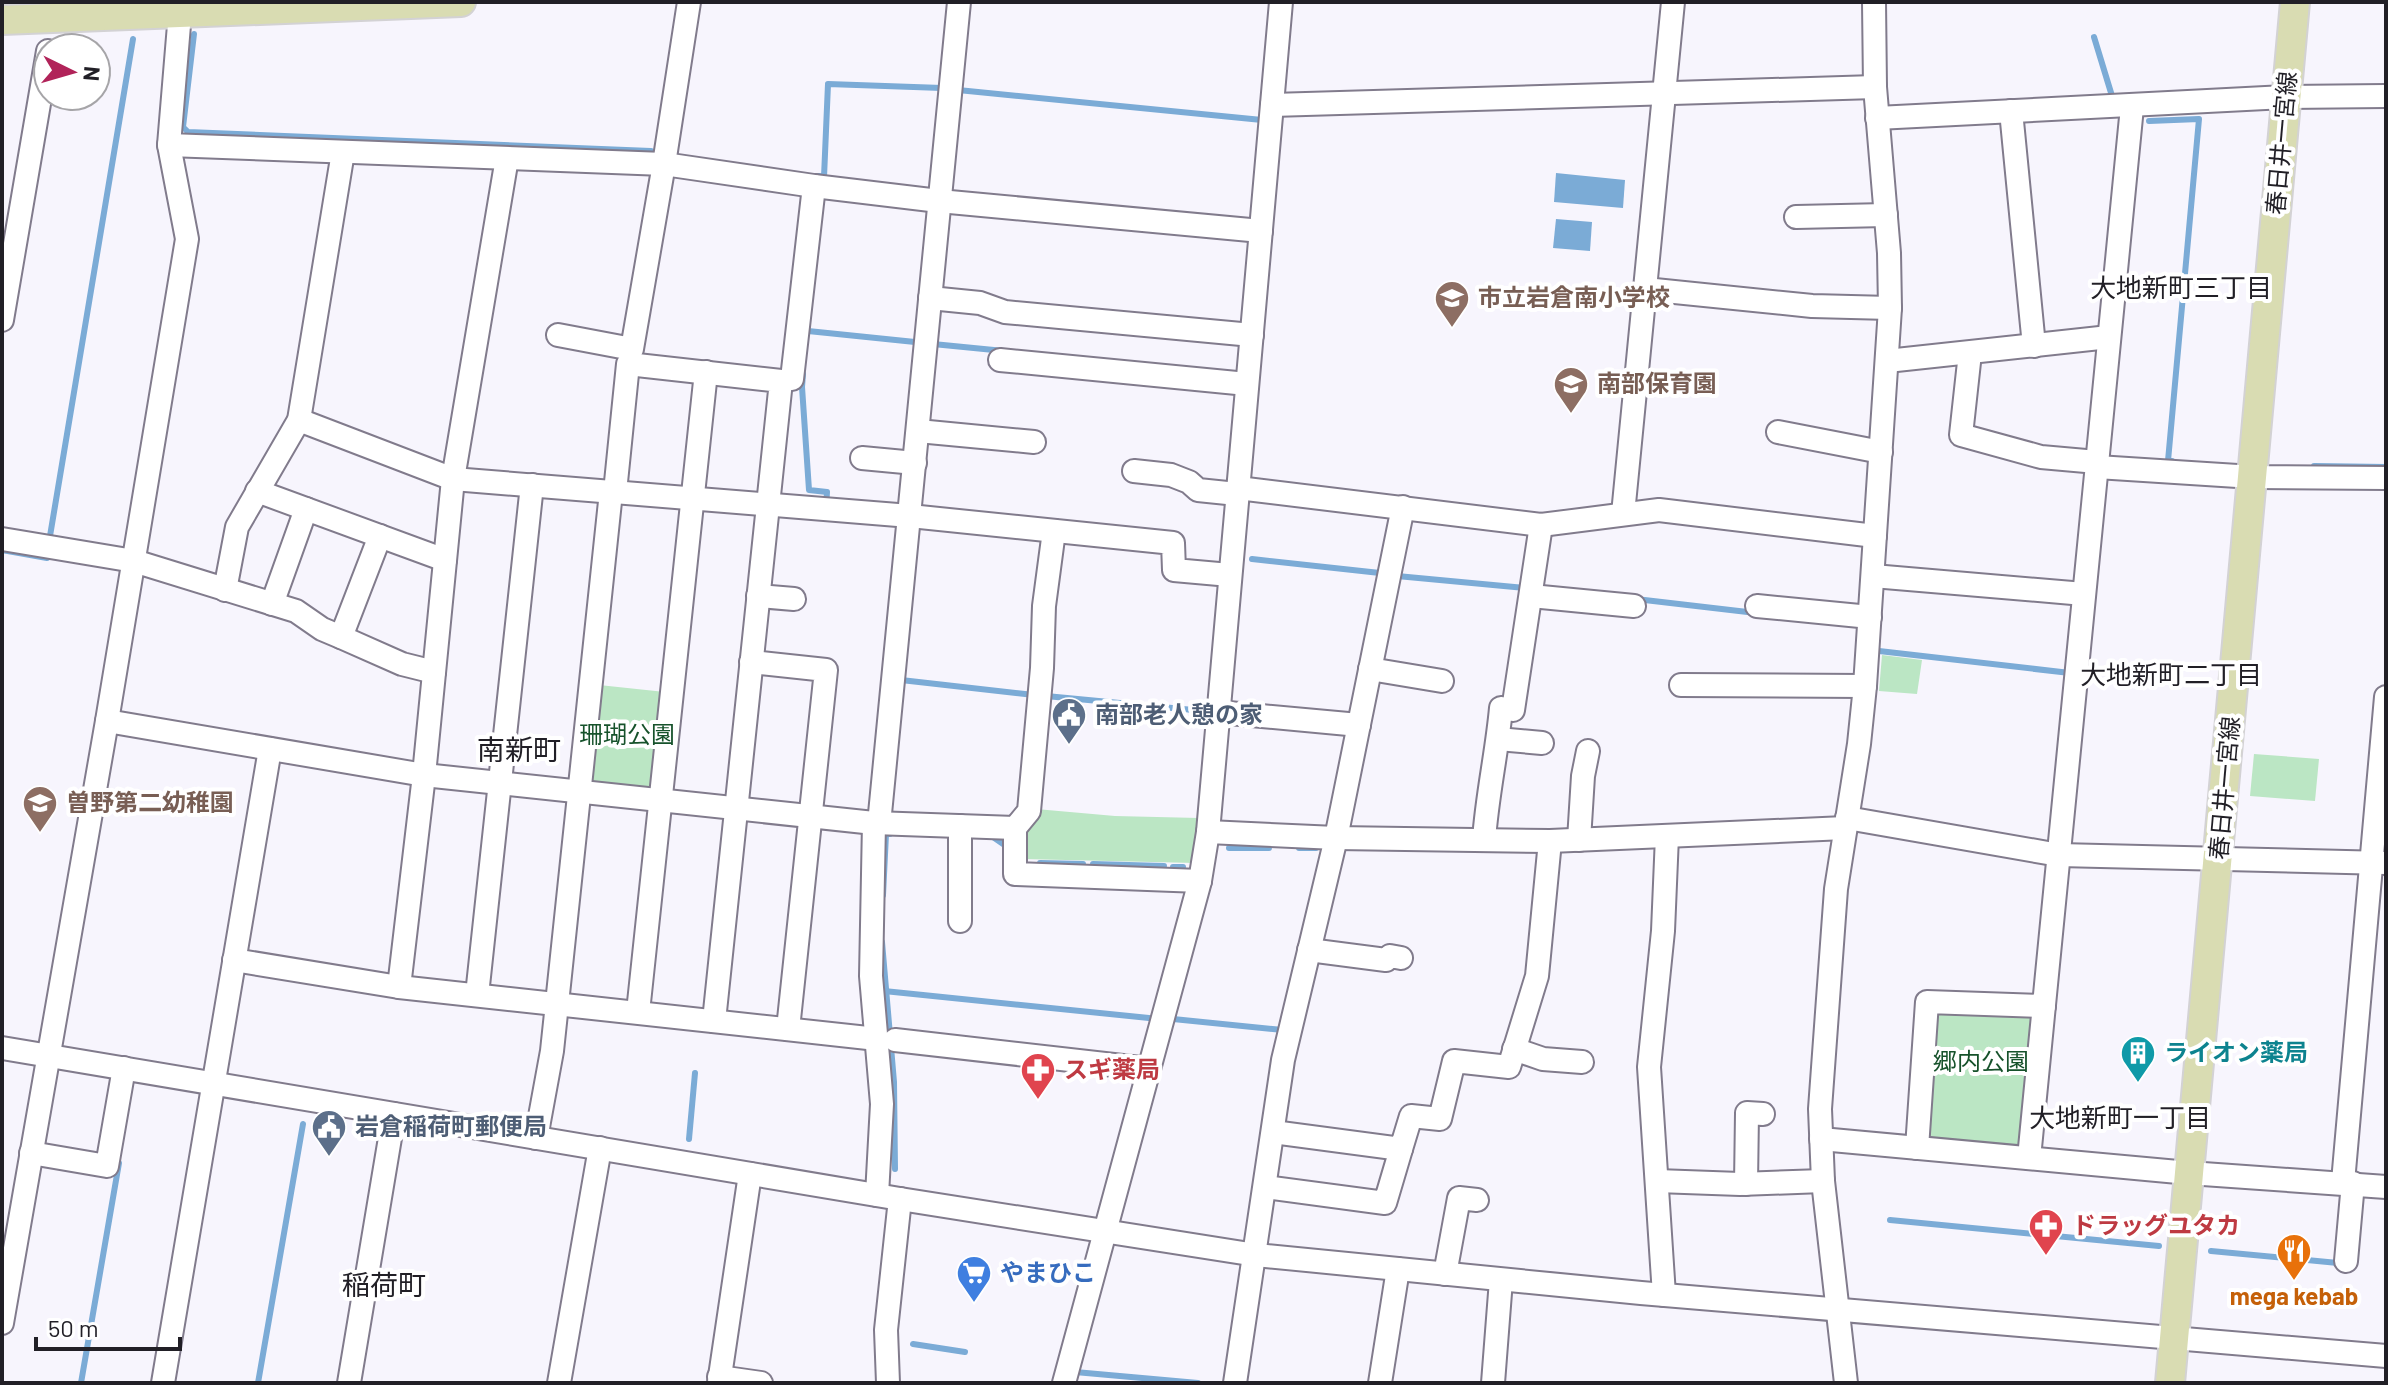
<svg xmlns="http://www.w3.org/2000/svg" width="2388" height="1385" viewBox="0 0 2388 1385" font-family="Barlow,'Noto Sans JP',sans-serif">
<style>
.green{fill:#bbe6c4}
.water{fill:#7babd6}
.lines{fill:none;stroke-linecap:round;stroke-linejoin:round}
.stream{stroke:#7babd6;stroke-width:6}
.minor-casing{stroke:#817b8c;stroke-width:26}
.major-casing{stroke:#d3d2d4;stroke-width:32}
.minor{stroke:#fff;stroke-width:22}
.major{stroke:#d9dcb2;stroke-width:28}
.labels{text-anchor:middle;stroke-width:8;stroke-linejoin:round;paint-order:stroke}
.street-label{font-size:24px;fill:#211f26;stroke:#fff}
.education-label{font-size:24px;font-weight:bold;fill:#785e54;stroke:#fff;text-anchor:start}
.service-label{font-size:24px;font-weight:bold;fill:#4e5e75;stroke:#fff;text-anchor:start}
.park-label{font-size:24px;fill:#16522b;stroke:#fff}
.culture-label{font-size:24px;font-weight:bold;fill:#0d838f;stroke:#fff;text-anchor:start}
.health-label{font-size:24px;font-weight:bold;fill:#be3a42;stroke:#fff;text-anchor:start}
.shop-label{font-size:24px;font-weight:bold;fill:#366cbe;stroke:#fff;text-anchor:start}
.food-label{font-size:24px;font-weight:bold;fill:#c56008;stroke:#fff}
.neighbourhood-label{font-size:26px;fill:#211f26;stroke:#fff}
.quarter-label{font-size:28px;fill:#211f26;stroke:#fff}
</style>
<rect width="100%" height="100%" fill="#f7f5fd"/>
<g class="green">
<path d="M1882,655L1922,660L1917,694L1879,691Z"/>
<path d="M599,685L665,692L655,786L648,791L595,785L590,779Z"/>
<path d="M2254,754L2319,759L2315,801L2250,796Z"/>
<path d="M1036,809L1115,816L1199,818L1195,863L1023,859L1024,833Z"/>
<path d="M1939,1009L2037,1016L2023,1139L2014,1148L1934,1141L1927,1134L1932,1016Z"/>
</g>
<g class="water">
<path d="M1556,173L1625,180L1623,208L1554,202Z"/>
<path d="M1556,219L1592,222L1590,251L1553,248Z"/>
</g>
<g class="lines">
<g class="stream">
<path d="M194,34L183,127L188,132L651,151"/>
<path d="M2094,37L2112,96"/>
<path d="M958,90L1262,120"/>
<path d="M2149,121L2199,119L2168,461H2172"/>
<path d="M819,176L824,177L828,84L942,88"/>
<path d="M808,331L915,342"/>
<path d="M933,344L1004,351"/>
<path d="M803,374L802,387L809,490L827,492L826,507"/>
<path d="M2314,466L2386,467"/>
<path d="M50,536L133,39"/>
<path d="M2,550L47,558"/>
<path d="M1252,559L1380,573"/>
<path d="M1397,576L1525,588"/>
<path d="M1636,599L1756,613"/>
<path d="M1879,651L2070,673"/>
<path d="M901,680L1034,695"/>
<path d="M1046,696L1204,711"/>
<path d="M988,837H993L1006,846V850"/>
<path d="M1229,848H1269"/>
<path d="M1299,848H1316"/>
<path d="M1040,863L1083,864"/>
<path d="M1093,864L1164,866"/>
<path d="M1173,867H1183"/>
<path d="M883,895L886,834H890"/>
<path d="M882,942L894,1082L895,1169"/>
<path d="M884,991L1149,1018"/>
<path d="M1173,1019L1283,1030"/>
<path d="M689,1139L695,1073"/>
<path d="M1890,1220L2159,1246"/>
<path d="M2211,1251L2338,1263"/>
<path d="M913,1344L965,1352"/>
<path d="M1075,1372L1198,1383"/>
<path d="M81,1383L119,1163"/>
<path d="M258,1383L303,1124"/>
</g>
<g class="minor-casing">
<g id="minor">
<path d="M1272,105L1875,87"/>
<path d="M2011,111L2034,346"/>
<path d="M1877,118L2285,97L2386,96"/>
<path d="M169,145L664,164L814,186L939,201L1261,231"/>
<path d="M507,158L453,479L424,775L399,987L877,1039"/>
<path d="M1796,217L1886,215"/>
<path d="M1645,289L1812,306L1890,308"/>
<path d="M930,298L980,303L1005,312L1252,335"/>
<path d="M2,320L48,51"/>
<path d="M558,335L632,349L664,164L689,2"/>
<path d="M1970,353L1961,435L2041,457L2097,462"/>
<path d="M1000,360L1247,384"/>
<path d="M1887,361L2109,337"/>
<path d="M792,379L814,186"/>
<path d="M299,420L453,479L910,516L1173,543L1174,570L1230,575"/>
<path d="M918,431L1034,442"/>
<path d="M1778,432L1881,452"/>
<path d="M862,458L915,463"/>
<path d="M2097,467L2253,477L2386,478"/>
<path d="M1134,471L1171,475L1189,482L1198,490L1237,494"/>
<path d="M1238,488L1541,525L1659,510L1875,536"/>
<path d="M257,491L445,560"/>
<path d="M615,492L628,364L781,381L714,1021"/>
<path d="M1623,514L1673,2"/>
<path d="M1054,531L1044,606L1042,668L1029,811L1015,828V874L1200,881"/>
<path d="M2,539L134,561L296,611L322,629L341,637L402,664L434,672"/>
<path d="M1873,576L2084,594"/>
<path d="M225,590L237,527L299,420L343,152"/>
<path d="M758,596L794,599"/>
<path d="M1531,596L1634,606"/>
<path d="M272,604L306,509"/>
<path d="M1757,606L1870,617"/>
<path d="M341,637L380,536"/>
<path d="M751,662L826,670L788,1029"/>
<path d="M1370,669L1442,681"/>
<path d="M1681,685L1865,686"/>
<path d="M1218,712L1359,725"/>
<path d="M107,721L424,775L874,823L1015,828"/>
<path d="M1498,739L1542,743"/>
<path d="M1847,818L2059,855L2386,863"/>
<path d="M874,823L871,976L882,1104L877,1195"/>
<path d="M879,824L959,2"/>
<path d="M960,826V921"/>
<path d="M1208,832L1336,838L1550,841L1845,828"/>
<path d="M1484,840C1487,795 1497,753 1501,708L1513,710L1541,525"/>
<path d="M1579,840L1583,776L1588,751"/>
<path d="M1309,950L1386,960L1390,956L1401,958"/>
<path d="M234,960L399,987"/>
<path d="M477,995L532,485"/>
<path d="M638,1012L706,372"/>
<path d="M895,1040L1149,1069"/>
<path d="M2,1048L900,1199L1256,1255L1641,1293L2386,1356"/>
<path d="M1514,1049L1543,1059L1582,1062"/>
<path d="M1273,1132L1401,1149L1411,1116L1440,1119L1454,1061L1509,1067L1537,976L1550,841"/>
<path d="M536,1138L552,1051L611,492"/>
<path d="M1821,1139L2189,1173L2386,1187"/>
<path d="M1917,1148L1927,1002L2044,1006"/>
<path d="M31,1153L107,1166L124,1068"/>
<path d="M2029,1158L2132,107"/>
<path d="M1657,1181L1740,1184L1823,1181"/>
<path d="M2343,1182L2386,697"/>
<path d="M1746,1184L1747,1113L1763,1114"/>
<path d="M1266,1187L1385,1203L1401,1149"/>
<path d="M2346,1261L2353,1183"/>
<path d="M1445,1274L1459,1198L1477,1200"/>
<path d="M1664,1295L1649,1067L1663,931L1667,836"/>
<path d="M2,1323L107,721L187,239L169,145L180,13"/>
<path d="M719,1377L761,1383"/>
<path d="M163,1383L270,749"/>
<path d="M349,1383L394,1114"/>
<path d="M559,1383L600,1148"/>
<path d="M719,1383L750,1174"/>
<path d="M888,1383L886,1330L900,1199"/>
<path d="M1064,1383L1200,881L1208,832L1281,2"/>
<path d="M1235,1383L1283,1060L1336,838L1403,507"/>
<path d="M1380,1383L1398,1269"/>
<path d="M1493,1383L1501,1280"/>
<path d="M1846,1383L1823,1181L1820,1109L1836,889L1859,744L1865,686L1890,308L1889,253L1875,87L1874,2"/>
</g>
</g>
<g class="major-casing">
<g id="major">
<path d="M2,20L461,2"/>
<path d="M2170,1383L2295,2"/>
</g>
</g>
<use href="#minor" class="minor"/>
<use href="#major" class="major"/>
</g>
<defs>
<g id="school-pin" transform="scale(1.8)"><path d="M0 17L-7.5 6A9.5 9.5 0 1 1 7.5 6Z" fill="#8d6e63" stroke="#fff"/><path d="M0-5L7-2L0 1L-7-2ZM-4 1L0 2.5L4 1V4Q0 6-4 4Z" fill="#fff"/></g>
<g id="civic-pin" transform="scale(1.8)"><path d="M0 17L-7.5 6A9.5 9.5 0 1 1 7.5 6Z" fill="#5c6f8a" stroke="#fff"/><path d="M-.6-6.5H3V-4.5H.6V-3L4-1V1h2V6H-6V1h2V-1L-.6-3ZM-1.2 2.5V6h2.4V2.5Z" fill="#fff"/></g>
<g id="building-pin" transform="scale(1.8)"><path d="M0 17L-7.5 6A9.5 9.5 0 1 1 7.5 6Z" fill="#0f9aa8" stroke="#fff"/><path d="M-4-6H4V6H1V3H-1V6H-4ZM-2.5-4.3h1.7v1.8h-1.7ZM.8-4.3h1.7v1.8H.8ZM-2.5-1h1.7V.8h-1.7ZM.8-1h1.7V.8H.8Z" fill="#fff"/></g>
<g id="pharmacy-pin" transform="scale(1.8)"><path d="M0 17L-7.5 6A9.5 9.5 0 1 1 7.5 6Z" fill="#e0444e" stroke="#fff"/><path d="M-2-6h4v4h4v4h-4v4h-4v-4h-4v-4h4Z" fill="#fff"/></g>
<g id="restaurant-pin" transform="scale(1.8)"><path d="M0 17L-7.5 6A9.5 9.5 0 1 1 7.5 6Z" fill="#e8710a" stroke="#fff"/><path d="M-5-6h1v4h1v-4h1v4h1v-4h1v5L-1.5 .5V6h-2V.5L-5-1ZM5-6V6H3V1.5H1.5Q1.5-4 5-6Z" fill="#fff"/></g>
<g id="supermarket-pin" transform="scale(1.8)"><path d="M0 17L-7.5 6A9.5 9.5 0 1 1 7.5 6Z" fill="#3f7fe0" stroke="#fff"/><path d="M-6-5.5h2.5l.6 2H6L4.5 2H-2.5L-4.4-4H-6ZM-1.5 3.2a1.3 1.3 0 1 0 .1 0ZM3 3.2a1.3 1.3 0 1 0 .1 0Z" fill="#fff"/></g>
</defs>
<g fill-rule="evenodd">
<use href="#school-pin" x="1452" y="298"/>
<use href="#school-pin" x="1571" y="384"/>
<use href="#civic-pin" x="1069" y="715"/>
<use href="#school-pin" x="40" y="803"/>
<use href="#building-pin" x="2138" y="1053"/>
<use href="#pharmacy-pin" x="1038" y="1070"/>
<use href="#civic-pin" x="329" y="1127"/>
<use href="#pharmacy-pin" x="2046" y="1226"/>
<use href="#restaurant-pin" x="2294" y="1251"/>
<use href="#supermarket-pin" x="974" y="1273"/>
</g>
<g class="labels">
<g class="street-label">
<text transform="translate(2282 143) rotate(-85)" y="8">春日井一宮線</text>
<text transform="translate(2225 788) rotate(-85)" y="8">春日井一宮線</text>
</g>
<g class="education-label">
<text x="1478" y="306">市立岩倉南小学校</text>
<text x="1597" y="392">南部保育園</text>
<text x="66" y="811">曽野第二幼稚園</text>
</g>
<g class="service-label">
<text x="1095" y="723">南部老人憩の家</text>
<text x="355" y="1135">岩倉稲荷町郵便局</text>
</g>
<g class="park-label">
<text x="627" y="743">珊瑚公園</text>
<text x="1981" y="1070">郷内公園</text>
</g>
<g class="culture-label">
<text x="2164" y="1061">ライオン薬局</text>
</g>
<g class="health-label">
<text x="1064" y="1078">スギ薬局</text>
<text x="2072" y="1234">ドラッグユタカ</text>
</g>
<g class="shop-label">
<text x="1000" y="1281">やまひこ</text>
</g>
<g class="food-label">
<text x="2294" y="1305">mega kebab</text>
</g>
<g class="neighbourhood-label">
<text x="2181" y="297">大地新町三丁目</text>
<text x="2171" y="684">大地新町二丁目</text>
<text x="2120" y="1127">大地新町一丁目</text>
</g>
<g class="quarter-label">
<text x="519" y="760">南新町</text>
<text x="384" y="1295">稲荷町</text>
</g>
</g>
<rect width="2388" height="1385" fill="none" stroke="#211f26" stroke-width="8"/>
<g transform="translate(72 72) rotate(95)"><circle r="38" fill="#ffffff" stroke="#a6a5a8" stroke-width="2"/>
<path d="M0-6L14 30L0 20L-14 30Z" fill="#b12359"/>
<text y="-12" font-size="22" font-weight="bold" text-anchor="middle" fill="#211f26">N</text>
</g>
<path d="M36 1337v12h144v-12" fill="none" stroke="#211f26" stroke-width="4"/>
<text x="48" y="1337" font-size="24" fill="#211f26" stroke="#ffffff" stroke-width="6" paint-order="stroke">50 m</text>
</svg>
